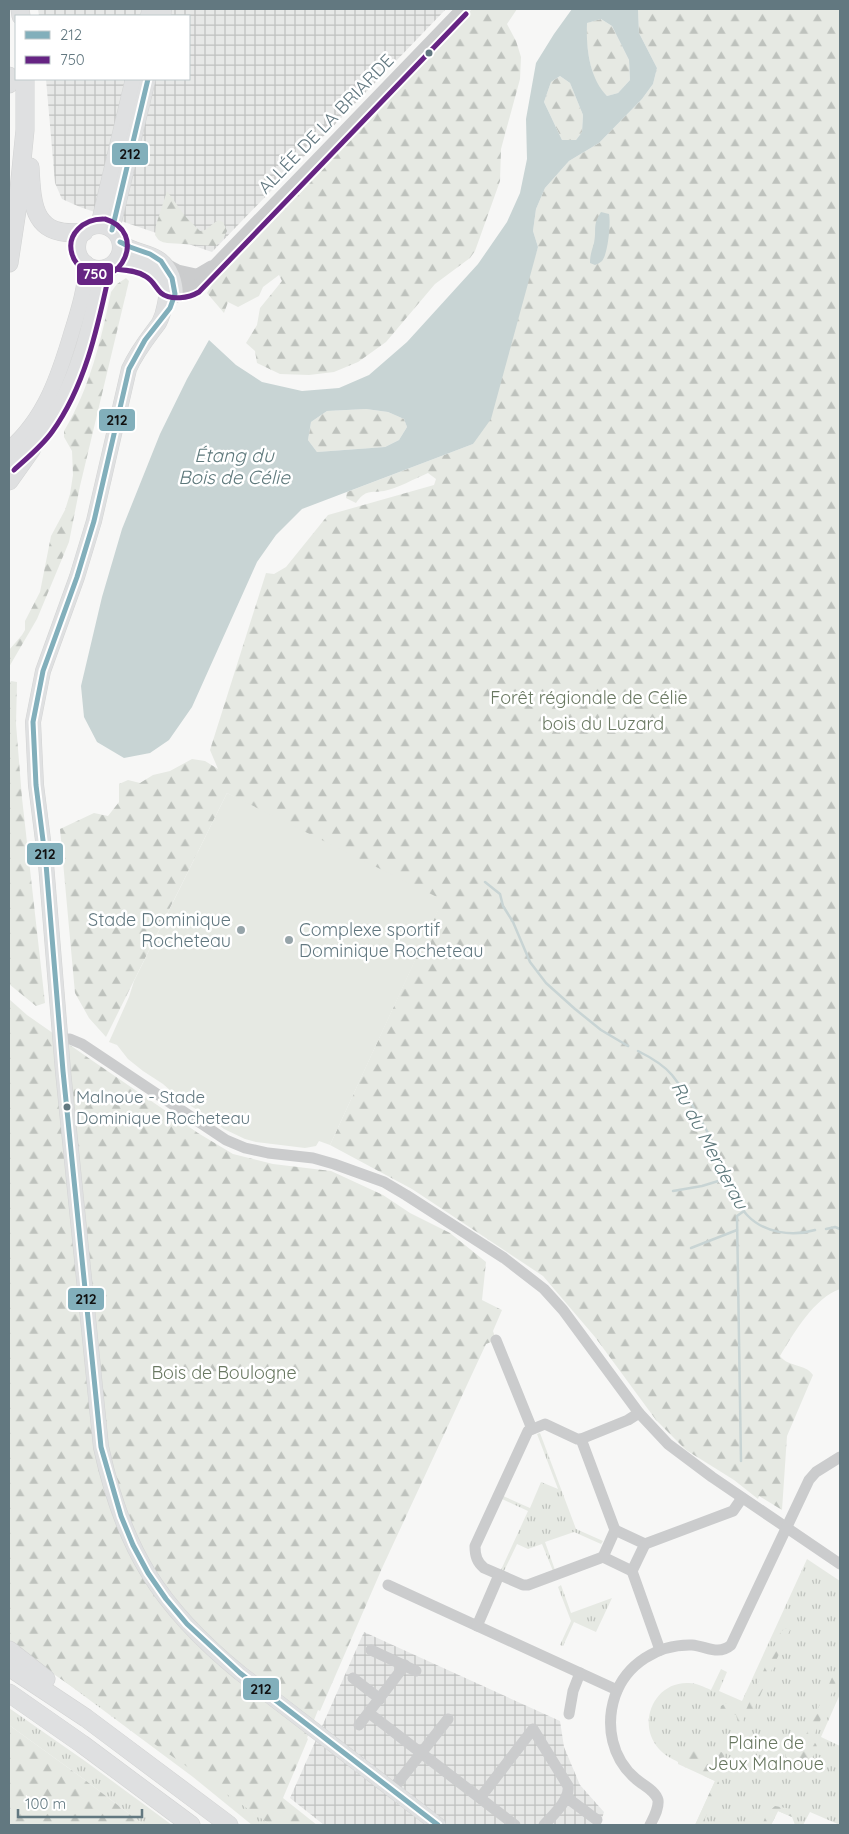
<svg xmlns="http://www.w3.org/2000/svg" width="849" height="1834" viewBox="0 0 849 1834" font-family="Quicksand,sans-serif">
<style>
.industrial{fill:url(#industrial-grid)}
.grass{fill:url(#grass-tufts)}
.forest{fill:url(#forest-firs)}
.pitch{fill:#e6e9e3}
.water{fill:#c8d4d4;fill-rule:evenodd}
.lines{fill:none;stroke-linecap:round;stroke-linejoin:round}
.stream{stroke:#c8d4d4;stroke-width:2.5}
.major-casing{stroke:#d3d4d4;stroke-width:16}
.highway-casing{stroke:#d2d3d3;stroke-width:19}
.minor{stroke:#cbcccd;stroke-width:11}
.major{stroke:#dfe0e1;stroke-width:15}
.highway{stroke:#dfe0e1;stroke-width:18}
.bus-1-casing{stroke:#fff;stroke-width:9}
.bus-2-casing{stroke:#fff;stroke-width:9}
.bus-1{stroke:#82afbb;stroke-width:5}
.bus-2{stroke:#662483;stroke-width:5}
.bus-dot{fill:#627880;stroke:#fff;stroke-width:2}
.poi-dot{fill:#96a4a9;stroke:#fff;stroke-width:2}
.labels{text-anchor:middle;stroke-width:5;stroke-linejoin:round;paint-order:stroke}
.bus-label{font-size:17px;fill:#627880;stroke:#fff;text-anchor:start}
.street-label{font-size:18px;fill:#627880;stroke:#fff}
.park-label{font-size:18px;fill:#697861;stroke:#fff}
.poi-label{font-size:18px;fill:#627880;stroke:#fff;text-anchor:end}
.water-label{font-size:19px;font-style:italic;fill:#5d787b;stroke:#fff}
.line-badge{stroke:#fff;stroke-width:2}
.badge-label{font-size:14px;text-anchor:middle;font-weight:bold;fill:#fff}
.pale-badge-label{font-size:14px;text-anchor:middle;font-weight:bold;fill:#111}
</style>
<defs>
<pattern id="industrial-grid" width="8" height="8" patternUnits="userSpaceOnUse" patternTransform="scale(1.25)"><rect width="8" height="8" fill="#e7e8e7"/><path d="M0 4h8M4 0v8" fill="none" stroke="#bfc1c0"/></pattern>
<pattern id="grass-tufts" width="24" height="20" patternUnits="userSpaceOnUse" patternTransform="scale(1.25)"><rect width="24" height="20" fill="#e6e9e3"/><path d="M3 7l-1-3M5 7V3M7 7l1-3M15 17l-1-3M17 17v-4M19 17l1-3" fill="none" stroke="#bec2bd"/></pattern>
<pattern id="forest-firs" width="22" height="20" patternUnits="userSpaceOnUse" patternTransform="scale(1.25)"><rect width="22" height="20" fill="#e6e9e3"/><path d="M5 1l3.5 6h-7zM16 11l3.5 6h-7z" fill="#bec2bd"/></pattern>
</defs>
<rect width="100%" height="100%" fill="#f7f7f6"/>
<g class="industrial">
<path d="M38,9H446L212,252L80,207L62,199L55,183L46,79H189V16H39Z"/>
<path d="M364,1632L560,1721L564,1747L580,1785L604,1812L600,1825H324L290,1798Z"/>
</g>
<g class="grass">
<path d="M119,268H127L108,281L90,359L75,398L61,425L57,420L105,279Z"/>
<path d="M540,1433L576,1529L603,1541L601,1544L574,1532L545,1542L555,1570L553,1571L542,1544L528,1549L517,1544L504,1571L501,1570L528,1511L502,1499L503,1496L530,1508L541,1482L558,1489L537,1434Z"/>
<path d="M807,1559L840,1581V1694L821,1737L840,1746V1825L810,1812L803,1825H795L792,1817L778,1811L771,1825H695L715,1781L678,1764V1762C671,1758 664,1755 659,1749C636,1724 654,1681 689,1683C697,1683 704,1687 711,1690L721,1669L727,1672L719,1691L742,1701Z"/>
<path d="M561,1585L571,1613L612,1598L596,1632L574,1622L563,1646L560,1645L571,1621L558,1587Z"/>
<path d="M9,1634L271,1825H252L193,1777L9,1640Z"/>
<path d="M9,1708L85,1761L172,1825H144L81,1777L9,1725Z"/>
</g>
<g class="forest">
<path d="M472,9H517L507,24L516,41L521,57L520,79L501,149L500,181L475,251L470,258L435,284L386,342L358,362L334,372L309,375L280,374L257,363L255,351L246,343L257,325L260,308L282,281L279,275L263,287L259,296L238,307L228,302L224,313L207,293L224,264Z"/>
<path d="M638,9H840V1289C814,1298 794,1333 780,1356C789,1368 805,1363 813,1375L787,1436L782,1510L759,1496L758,1499L734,1480L686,1450L656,1420L595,1337L543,1276L412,1189L330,1145L438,910L227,793L106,1037L89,1018L75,993L60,829L94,813L108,816L119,802V784L128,780L140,783L153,775L170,771L192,759L205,761L218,769L210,750L266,573L274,574L286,567L328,515L434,485L436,479L428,473C416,478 396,489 384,491C370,493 366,489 356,503L346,498L347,492L473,444L538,247L533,231L536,209L545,188L569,161L599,143L642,99L653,84L657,68L639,33Z"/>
<path d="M601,19L612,26L629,60L630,80L618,93L607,96C603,92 598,88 596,83C589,65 586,43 586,23Z"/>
<path d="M560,76L570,83L583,115L582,132L576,140H562L544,102L551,82Z"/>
<path d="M167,191L185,216L200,231L205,230L218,220L223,222L227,231L224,237L216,246L167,243C161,242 159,241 155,235L156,225Z"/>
<path d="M126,278L129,281L80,486L69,542L37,619L9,667V650L22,635L25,630V621L40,592L51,536L65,510L70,494L73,475L72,451L64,437V431C90,388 101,340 111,292L117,284Z"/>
<path d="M366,409L388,412L404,419L407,427L399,440L385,447L317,452L308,440L311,422L327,411Z"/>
<path d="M11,681L17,682L16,724L22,798L45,1003L36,1006L9,984V684Z"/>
<path d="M9,999L27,1015L90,1059L198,1133L233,1154L273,1164L331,1171L383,1195L410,1213L450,1233L486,1262L482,1300L502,1310L493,1331L496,1340L486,1344L383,1566L320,1711L318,1710L307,1738L308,1739L283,1798L317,1825H271L9,1643Z"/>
<path d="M787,1628L790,1630L752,1713L746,1710L781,1631Z"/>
<path d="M840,1660V1673L813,1738V1741L816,1744L817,1747L808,1767L804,1770L786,1757L784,1748L792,1743L801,1751L804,1749L807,1742L805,1737Z"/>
<path d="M727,1703C746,1711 747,1719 739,1736H734L733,1732L738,1722L736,1715L731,1713L727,1715L720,1711L721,1706Z"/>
<path d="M9,1725L81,1777L144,1825H9Z"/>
<path d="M701,1748L708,1751L707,1756L710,1758L720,1751L724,1754C726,1764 723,1767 714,1771L720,1786L705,1818V1825H695L715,1781L704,1776L700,1767L679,1758V1755L682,1750L688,1752Z"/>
<path d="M775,1806L791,1809L792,1817L778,1811L771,1825H762L767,1813Z"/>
</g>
<path class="pitch" d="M227,793L443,900L330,1145L319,1141L316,1146L305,1148L256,1142L245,1139L224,1129L213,1120L180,1099L163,1084L143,1071L128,1059L117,1045L109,1042L129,997L134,981Z"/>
<g class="water">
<path d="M572,9H638L639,33L657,68L653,84L642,99L599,143L569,161L545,188L536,209L533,231L538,247L491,419L473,444L302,509L276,535L257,562L192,707L169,740L150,753L124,758L97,742L84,717L81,686L102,597L122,529L160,434L187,379L209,340L236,365L262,382L302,391L339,388L369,375L407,342L478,264L507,222L520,193L527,159L526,119L536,63L554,34ZM601,19L612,26L629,60L630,80L618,93L607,96C589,78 586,47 587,23ZM560,76L570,83L583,115L582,132L576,140H562L544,102L551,82ZM366,409L388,412L404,419L407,427L399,440L385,447L317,452L308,440L311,422L327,411Z"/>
<path d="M601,212L609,214C611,223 608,254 602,261C600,263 597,264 595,265L590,263C590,255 592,250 594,243C597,229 592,226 601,212Z"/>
</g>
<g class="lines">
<g class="stream">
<path d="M485,882L500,894L503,906L513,922L530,962L546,983L575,1009L601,1030L628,1046"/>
<path d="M638,1051C650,1057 663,1064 672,1075C688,1095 711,1136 721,1161C728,1178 734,1201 747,1215C764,1233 792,1237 815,1230"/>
<path d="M673,1191L702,1186L728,1178"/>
<path d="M826,1229L835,1227L840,1229"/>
<path d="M691,1248L737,1230"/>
<path d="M741,1461L737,1216L744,1211"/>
</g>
<g class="major-casing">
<g id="major">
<path d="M148,16L150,9"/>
<path d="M163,16L164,9"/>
<circle cx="99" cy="247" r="21"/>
<path d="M98,226L133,79"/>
<path d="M112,230L148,79"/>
<path d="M120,242C139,256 161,249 172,276C174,282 176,288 175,295"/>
<path d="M114,262C140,263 173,270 165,304C164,310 162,317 159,323C148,338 137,351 129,369L94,521L77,577L43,671L33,722L36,785L46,864L63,1071L101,1447C123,1548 159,1607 240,1673L438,1825"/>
<path d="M9,449C45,418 59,375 72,331C79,309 86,286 86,263"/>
<path d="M9,464C22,452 36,441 47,426C79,381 91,321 103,268"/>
</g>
</g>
<g class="highway-casing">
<g id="highway">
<path d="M20,9L21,16"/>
<path d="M9,76V84"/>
<path d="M30,167C32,208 34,238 84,232"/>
<path d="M9,263L17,210L25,130V79"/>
<path d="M9,481L31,450L36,439"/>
<path d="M9,1650L46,1679"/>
<path d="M9,1667L86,1718L229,1825"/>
<path d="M9,1693L82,1744L191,1825"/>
</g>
</g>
<g class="minor">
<path d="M165,263L178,270L196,274"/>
<path d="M167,286L194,276L211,266"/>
<path d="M168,288C186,295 209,283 215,264L461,9"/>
<path d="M60,1039H70L82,1044L226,1140L245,1148L268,1153L313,1158L334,1164L384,1182L406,1195L504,1258L544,1289L563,1310L639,1413L668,1444L712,1477L840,1564"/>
<path d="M496,1340L532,1429"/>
<path d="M581,1439L615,1530"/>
<path d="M615,1530L645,1544L632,1571L603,1557Z"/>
<path d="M645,1544L733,1511L742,1498"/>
<path d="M603,1557L528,1585H523L484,1568C477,1562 475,1556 475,1546L528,1431L545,1424L577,1439H581L628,1420L639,1413"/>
<path d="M632,1571L660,1650"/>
<path d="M388,1585L617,1690"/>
<path d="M477,1626L499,1575"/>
<path d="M371,1650L416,1671"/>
<path d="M353,1678L380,1699"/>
<path d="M369,1713L515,1825"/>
<path d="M569,1714L573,1691L580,1673"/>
<path d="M359,1725L405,1665"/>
<path d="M392,1790L448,1719"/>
<path d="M566,1797L597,1820"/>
<path d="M480,1798L533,1729L568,1786C570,1800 553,1815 544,1825"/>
<path d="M650,1825C654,1817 659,1809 658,1800C655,1790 644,1786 636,1779C612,1759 605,1726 615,1696C626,1664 658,1644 692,1645C706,1646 718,1656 731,1645L809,1480L816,1472L840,1457"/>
</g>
<use href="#major" class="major"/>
<use href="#highway" class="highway"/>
<g class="bus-1-casing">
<g id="bus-1">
<path d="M112,230L148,79"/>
<path d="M120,242L130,247L150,254L161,261L172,278L175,294L170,308L145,340L129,369L94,521L77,577L43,671L33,722L36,785L46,864L63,1071L101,1447L121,1516L133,1545L148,1573L166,1599L187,1624L240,1673L438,1825"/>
</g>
</g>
<g class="bus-2-casing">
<g id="bus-2">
<path d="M103,219C84,219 66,234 72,254C74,262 79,267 86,271C120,292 149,232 105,219"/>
<path d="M114,269C124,270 135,270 145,276C153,280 155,287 161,293C171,301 189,298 199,292L466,14"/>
<path d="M14,470C27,458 42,446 52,432C86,385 98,325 110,270"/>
</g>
</g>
<use href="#bus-1" class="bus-1"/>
<use href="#bus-2" class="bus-2"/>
</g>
<g class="bus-dot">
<circle cx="429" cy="53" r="4.5"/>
<circle cx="67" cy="1107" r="4.5"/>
</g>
<g class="poi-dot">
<circle cx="241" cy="930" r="5"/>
<circle cx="289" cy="940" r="5"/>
</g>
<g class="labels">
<g class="bus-label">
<text x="76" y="1103">Malnoue - Stade<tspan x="76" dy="21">Dominique Rocheteau</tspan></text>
</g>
<g class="street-label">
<text transform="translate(326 124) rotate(-46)" y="6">ALLÉE DE LA BRIARDE</text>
</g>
<g class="park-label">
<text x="589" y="704">Forêt régionale de Célie</text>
<text x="603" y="730">bois du Luzard</text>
<text x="224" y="1379">Bois de Boulogne</text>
<text x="766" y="1749">Plaine de<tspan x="766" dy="21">Jeux Malnoue</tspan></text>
</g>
<g class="poi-label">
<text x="231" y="926">Stade Dominique<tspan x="231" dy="21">Rocheteau</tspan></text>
<text x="299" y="936" text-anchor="start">Complexe sportif<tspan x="299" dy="21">Dominique Rocheteau</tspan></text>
</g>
<g class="water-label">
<text x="234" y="462">Étang du<tspan x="234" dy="22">Bois de Célie</tspan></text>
<text transform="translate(710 1145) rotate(62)" y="7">Ru du Merderau</text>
</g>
</g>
<g class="line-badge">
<rect x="111" y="142" width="38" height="24" rx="5" fill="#82afbb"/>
<rect x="76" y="262" width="38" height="24" rx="5" fill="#662483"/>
<rect x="98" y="408" width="38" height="24" rx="5" fill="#82afbb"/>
<rect x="26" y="842" width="38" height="24" rx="5" fill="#82afbb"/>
<rect x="67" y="1287" width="38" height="24" rx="5" fill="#82afbb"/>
<rect x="242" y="1677" width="38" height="24" rx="5" fill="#82afbb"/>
</g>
<g class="badge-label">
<text x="95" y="279">750</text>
</g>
<g class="pale-badge-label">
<text x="130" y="159">212</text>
<text x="117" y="425">212</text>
<text x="45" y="859">212</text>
<text x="86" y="1304">212</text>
<text x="261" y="1694">212</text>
</g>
<rect width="849" height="1834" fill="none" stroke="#627880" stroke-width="20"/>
<rect x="15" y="15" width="175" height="65" fill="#ffffff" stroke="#c0c9cc"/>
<rect x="25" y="31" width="25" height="8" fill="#82afbb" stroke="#c0c9cc"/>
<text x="60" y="40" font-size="15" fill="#627880">212</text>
<rect x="25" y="56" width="25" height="8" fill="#662483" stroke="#c0c9cc"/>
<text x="60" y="65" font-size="15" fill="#627880">750</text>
<path d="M18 1809v8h124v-8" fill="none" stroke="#627880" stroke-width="2.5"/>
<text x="25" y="1809" font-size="15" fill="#627880" stroke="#ffffff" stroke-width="4" paint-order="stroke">100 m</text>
</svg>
